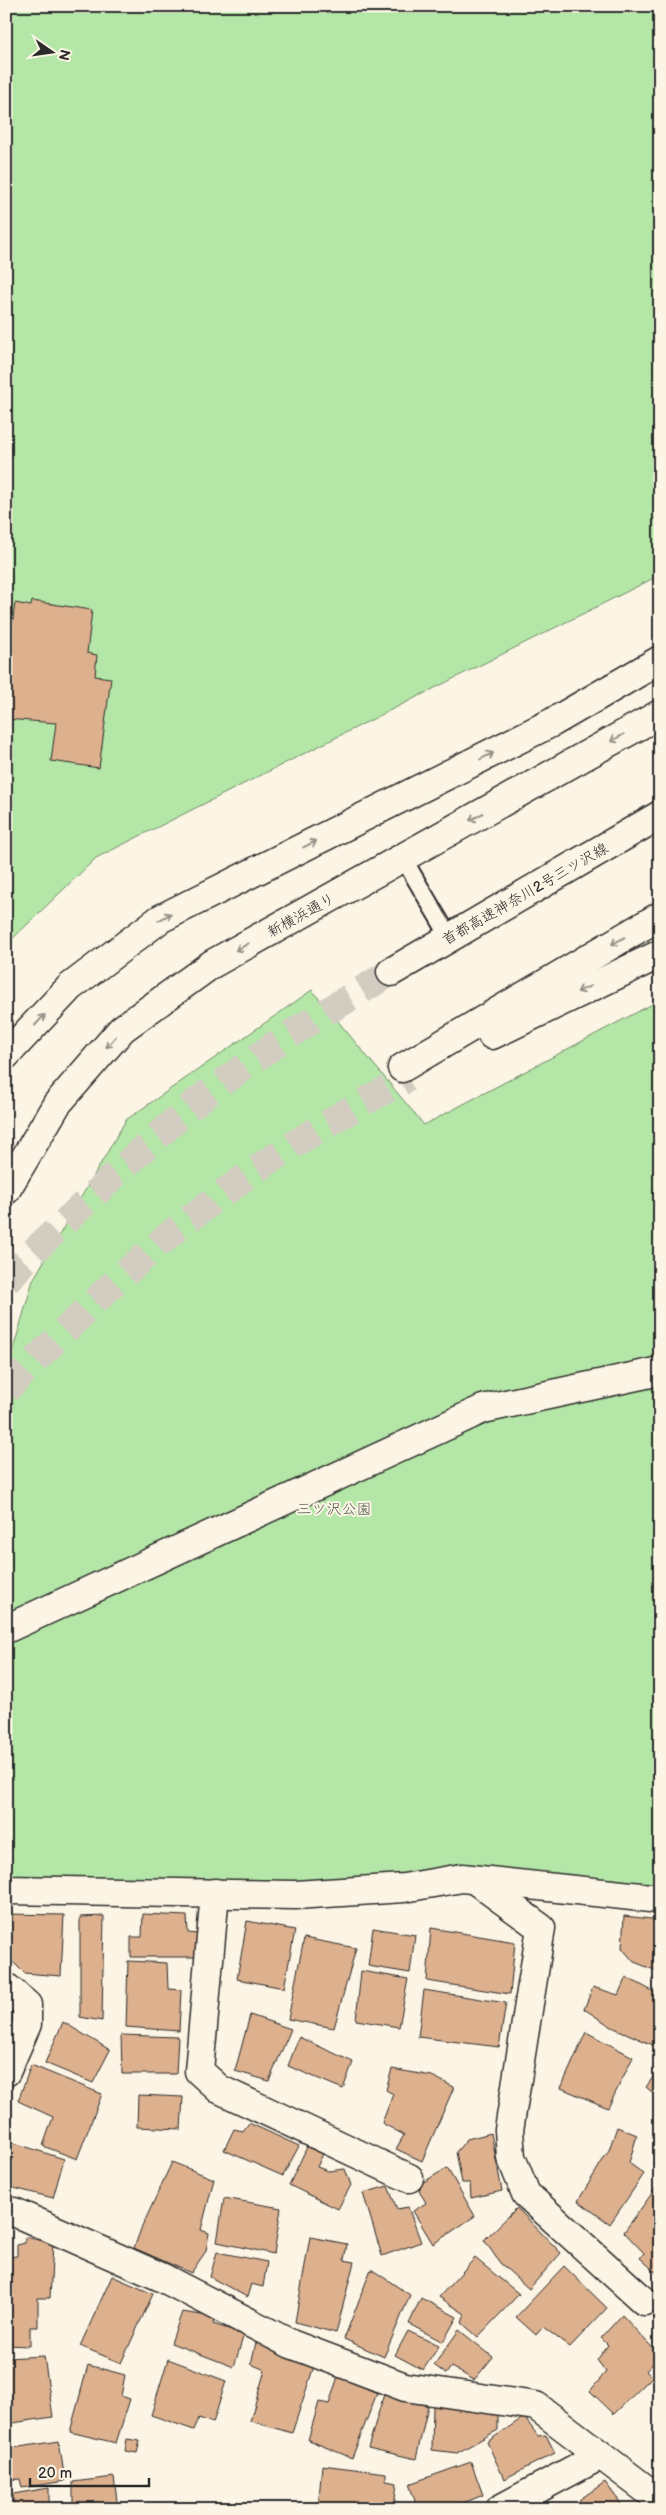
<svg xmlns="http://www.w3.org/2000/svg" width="666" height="2515" viewBox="0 0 666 2515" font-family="'Balsamiq Sans','Klee One',sans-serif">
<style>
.green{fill:#b4e7a7;stroke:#708969}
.building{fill:#ddb08e;stroke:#2b2b2b}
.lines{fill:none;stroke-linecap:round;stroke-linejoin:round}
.highway-tunnel{stroke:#d2cdc0;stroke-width:28;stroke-dasharray:28 14;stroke-linecap:butt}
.lane-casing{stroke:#2b2b2b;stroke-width:20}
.street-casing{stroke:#2b2b2b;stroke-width:31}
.secondary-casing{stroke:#2b2b2b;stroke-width:31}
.primary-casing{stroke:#2b2b2b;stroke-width:31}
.highway-casing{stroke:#2b2b2b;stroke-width:31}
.lane{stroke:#fcf5e5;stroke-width:16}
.street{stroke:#fcf5e5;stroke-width:28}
.secondary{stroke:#fcf5e5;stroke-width:28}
.primary{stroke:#fcf5e5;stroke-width:28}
.highway{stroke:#fcf5e5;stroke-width:28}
.oneway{stroke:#949088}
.labels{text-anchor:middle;stroke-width:4;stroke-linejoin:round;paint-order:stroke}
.street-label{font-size:15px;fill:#2b2b2b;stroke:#fcf5e5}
.park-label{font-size:15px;fill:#4d5a4a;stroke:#fcf5e5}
</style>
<rect width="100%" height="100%" fill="#fcf5e5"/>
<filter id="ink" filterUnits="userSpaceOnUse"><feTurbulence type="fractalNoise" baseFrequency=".02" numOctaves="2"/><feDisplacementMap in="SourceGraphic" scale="10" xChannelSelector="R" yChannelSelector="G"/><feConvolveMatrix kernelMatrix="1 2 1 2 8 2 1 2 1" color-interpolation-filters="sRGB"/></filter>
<g filter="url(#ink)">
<g class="green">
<path d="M6,6H660V575L96,858L6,945Z"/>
<path d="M312,990L424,1125L660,1000V1898L404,1888L6,1891V1374L33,1280L126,1120Z"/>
</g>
<g class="building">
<path d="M32,601L92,610L87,653L97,655L95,676L111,678L99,768L51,761L56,723L6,719V671L15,603L31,606Z"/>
<path d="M6,1914L64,1915L61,1976L24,1973L6,1955Z"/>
<path d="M143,1914L187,1916L188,1933L198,1934L197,1957H131V1937H142Z"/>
<path d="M104,1916L102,2021L80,2017V1917Z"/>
<path d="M624,1916L660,1920V1972L634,1962L622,1948Z"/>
<path d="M247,1921L295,1930L284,1988L237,1979Z"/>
<path d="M373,1928L415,1935L410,1973L368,1966Z"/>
<path d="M431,1928L515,1942L510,1994L427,1981Z"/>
<path d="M304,1938L356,1948L334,2028L288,2019Z"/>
<path d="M128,1961L167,1963L168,1989L181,1990L179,2031L126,2027Z"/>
<path d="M361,1971L408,1979L399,2027L356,2020Z"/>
<path d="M626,1977L660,1995V2027L653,2045L612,2027L584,2009L593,1987L618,1995Z"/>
<path d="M424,1990L506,2003L499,2047L418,2037Z"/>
<path d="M6,2013L16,2020L6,2038Z"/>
<path d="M250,2015L291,2029L269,2081L235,2071Z"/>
<path d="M63,2022L110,2050L93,2083L45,2063Z"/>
<path d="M586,2032L633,2057L608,2108L561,2088Z"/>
<path d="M121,2035L178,2037L176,2074H122Z"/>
<path d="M299,2037L353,2062L343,2089L288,2066Z"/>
<path d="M31,2065L102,2094L77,2159L43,2146L53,2117L18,2101Z"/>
<path d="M660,2067V2099L646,2087Z"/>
<path d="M392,2069L432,2076L454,2087L422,2161L396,2149L404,2135L382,2123L393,2094L386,2090Z"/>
<path d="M138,2095L183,2097L181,2129L137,2127Z"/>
<path d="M249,2123L299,2146L283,2176L224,2150L234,2129L243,2131Z"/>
<path d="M617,2127L637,2135L629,2163L644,2174L610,2224L578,2201L609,2150Z"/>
<path d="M491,2133L502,2191L471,2198L470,2183H462L456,2152L467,2139Z"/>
<path d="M8,2141L64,2159L53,2198L6,2186Z"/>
<path d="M307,2147L323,2154L317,2167L328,2171L345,2169L351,2185L338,2209L289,2185Z"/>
<path d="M172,2162L214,2179L201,2230L209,2233L206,2251L191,2273L134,2248L141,2229Z"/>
<path d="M447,2168L475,2216L433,2244L413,2211L426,2203L417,2186Z"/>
<path d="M658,2185L660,2186V2276L640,2258L644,2253L624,2232Z"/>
<path d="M388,2186L397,2209L408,2207L421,2242L382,2256L363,2193Z"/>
<path d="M224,2198L281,2208L274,2254L217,2242Z"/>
<path d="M517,2208L561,2253L529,2289L500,2263L484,2240Z"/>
<path d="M25,2237L53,2243L50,2298H38V2327H30V2346L6,2345L8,2257L17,2256V2245L25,2243Z"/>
<path d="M310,2237L347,2244L344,2260L354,2262L336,2333L295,2322Z"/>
<path d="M217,2252L267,2262L263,2287L251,2284L247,2297L210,2277Z"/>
<path d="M475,2258L519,2294L478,2337L462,2323L465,2314L439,2297Z"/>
<path d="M564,2266L607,2308L570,2347L543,2327L536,2335L516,2317Z"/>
<path d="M371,2269L410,2295L384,2357L344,2339Z"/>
<path d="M112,2276L153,2294L121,2363L80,2346Z"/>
<path d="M660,2291V2315L648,2304Z"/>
<path d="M421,2298L457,2317L443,2342L409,2324Z"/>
<path d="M182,2312L215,2317L213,2324L244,2334L234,2367L171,2343Z"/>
<path d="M622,2315L660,2356L646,2371L652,2377L614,2414L590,2391L606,2372L597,2360L608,2345L601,2338Z"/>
<path d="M459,2330L493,2357L474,2380L451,2367L446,2374L434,2365Z"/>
<path d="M408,2331L439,2346L423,2370L395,2355Z"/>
<path d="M257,2338L315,2363L292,2433L250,2421L265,2370L251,2364Z"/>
<path d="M44,2356L53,2417L6,2424V2358Z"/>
<path d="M168,2359L226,2381L213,2423L199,2418L194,2430L151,2415Z"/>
<path d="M88,2365L125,2375L121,2396L130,2399L116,2443L70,2432Z"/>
<path d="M338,2376L377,2393L352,2458L308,2440L319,2402L329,2404Z"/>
<path d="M384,2394L428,2406L416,2459L368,2448Z"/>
<path d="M433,2405L498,2413V2430L457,2453L432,2450Z"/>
<path d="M524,2417L538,2436L546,2435L555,2453L504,2479L487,2442Z"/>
<path d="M127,2439L140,2441L137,2453L125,2451Z"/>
<path d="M59,2441L65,2481L22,2488L20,2479L6,2480V2449Z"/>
<path d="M471,2462L483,2495L449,2509H418L409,2484Z"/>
<path d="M322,2465L386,2473V2481L397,2483L394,2507L381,2505V2509H318Z"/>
<path d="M114,2477L118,2509H73V2482Z"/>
<path d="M605,2482L625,2509H587L579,2500Z"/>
<path d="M49,2488V2509H14L13,2494Z"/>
<path d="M155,2503L205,2507V2509H154Z"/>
</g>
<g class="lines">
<g class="highway-tunnel">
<path d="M6,1282L31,1254L122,1168L197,1101L281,1040L391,972"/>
<path d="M6,1391C23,1371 43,1353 62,1334C166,1227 276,1148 408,1078"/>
</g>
<g class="lane-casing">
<path id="lane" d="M403,858L450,938"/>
</g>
<g class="street-casing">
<g id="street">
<path d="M475,1880L541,1928L509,2130L511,2157L526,2194L644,2301"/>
<path d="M6,1890L295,1895L404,1888L462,1878L660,1899"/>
<path d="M215,1893L199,2071L219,2089L409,2178"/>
<path d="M6,1987L27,2005V2024L6,2072"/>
<path d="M6,2213L14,2212L161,2277L291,2344L405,2387L536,2406L660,2500"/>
<path d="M500,2509L599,2456"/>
</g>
</g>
<g class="secondary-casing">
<path id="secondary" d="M6,1629L483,1409L660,1371"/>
</g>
<g class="primary-casing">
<g id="primary">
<path d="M6,1055L70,987L160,919L553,722L660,660"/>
<path d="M6,1190L57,1104L122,1029L212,964L660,714"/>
</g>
</g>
<g class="highway-casing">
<g id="highway">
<path d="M391,972L660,815"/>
<path d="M492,1035L660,954"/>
<path d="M402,1068L660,916"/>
</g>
</g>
<use href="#lane" class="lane"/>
<use href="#street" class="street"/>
<use href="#secondary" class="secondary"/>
<use href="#primary" class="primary"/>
<use href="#highway" class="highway"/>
</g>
<defs><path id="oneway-shaft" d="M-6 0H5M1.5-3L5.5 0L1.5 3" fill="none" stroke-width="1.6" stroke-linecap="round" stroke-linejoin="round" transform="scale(1.25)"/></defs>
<g class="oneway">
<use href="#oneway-shaft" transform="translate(617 738) rotate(151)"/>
<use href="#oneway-shaft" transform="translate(487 756) rotate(-27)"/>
<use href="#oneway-shaft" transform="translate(476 817) rotate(151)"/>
<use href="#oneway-shaft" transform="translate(310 844) rotate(-27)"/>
<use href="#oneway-shaft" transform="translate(165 917) rotate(-29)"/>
<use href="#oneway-shaft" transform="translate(618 941) rotate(150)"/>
<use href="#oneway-shaft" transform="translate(242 947) rotate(151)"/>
<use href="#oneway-shaft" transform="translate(584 989) rotate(155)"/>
<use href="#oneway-shaft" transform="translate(40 1020) rotate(-47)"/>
<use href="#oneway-shaft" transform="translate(111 1042) rotate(131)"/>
</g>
</g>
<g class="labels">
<g class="street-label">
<text transform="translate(525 894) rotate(-30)" y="5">首都高速神奈川2号三ツ沢線</text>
<text transform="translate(301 915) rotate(-29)" y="5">新横浜通り</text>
</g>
<g class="park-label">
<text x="334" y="1514">三ツ沢公園</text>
</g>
</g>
<rect width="666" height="2515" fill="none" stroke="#fcf5e5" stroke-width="25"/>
<rect x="12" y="12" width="641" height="2490" fill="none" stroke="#2b2b2b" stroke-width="2" filter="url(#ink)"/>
<g transform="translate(52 52) rotate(103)" stroke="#fcf5e5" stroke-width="4" paint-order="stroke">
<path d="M0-4L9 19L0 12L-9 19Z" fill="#2b2b2b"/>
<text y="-8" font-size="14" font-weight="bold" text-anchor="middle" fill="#2b2b2b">N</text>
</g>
<path d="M30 2478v8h119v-8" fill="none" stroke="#2b2b2b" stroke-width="2.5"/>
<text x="38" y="2478" font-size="15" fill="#2b2b2b" stroke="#fcf5e5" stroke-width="4" paint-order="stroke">20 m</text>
</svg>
